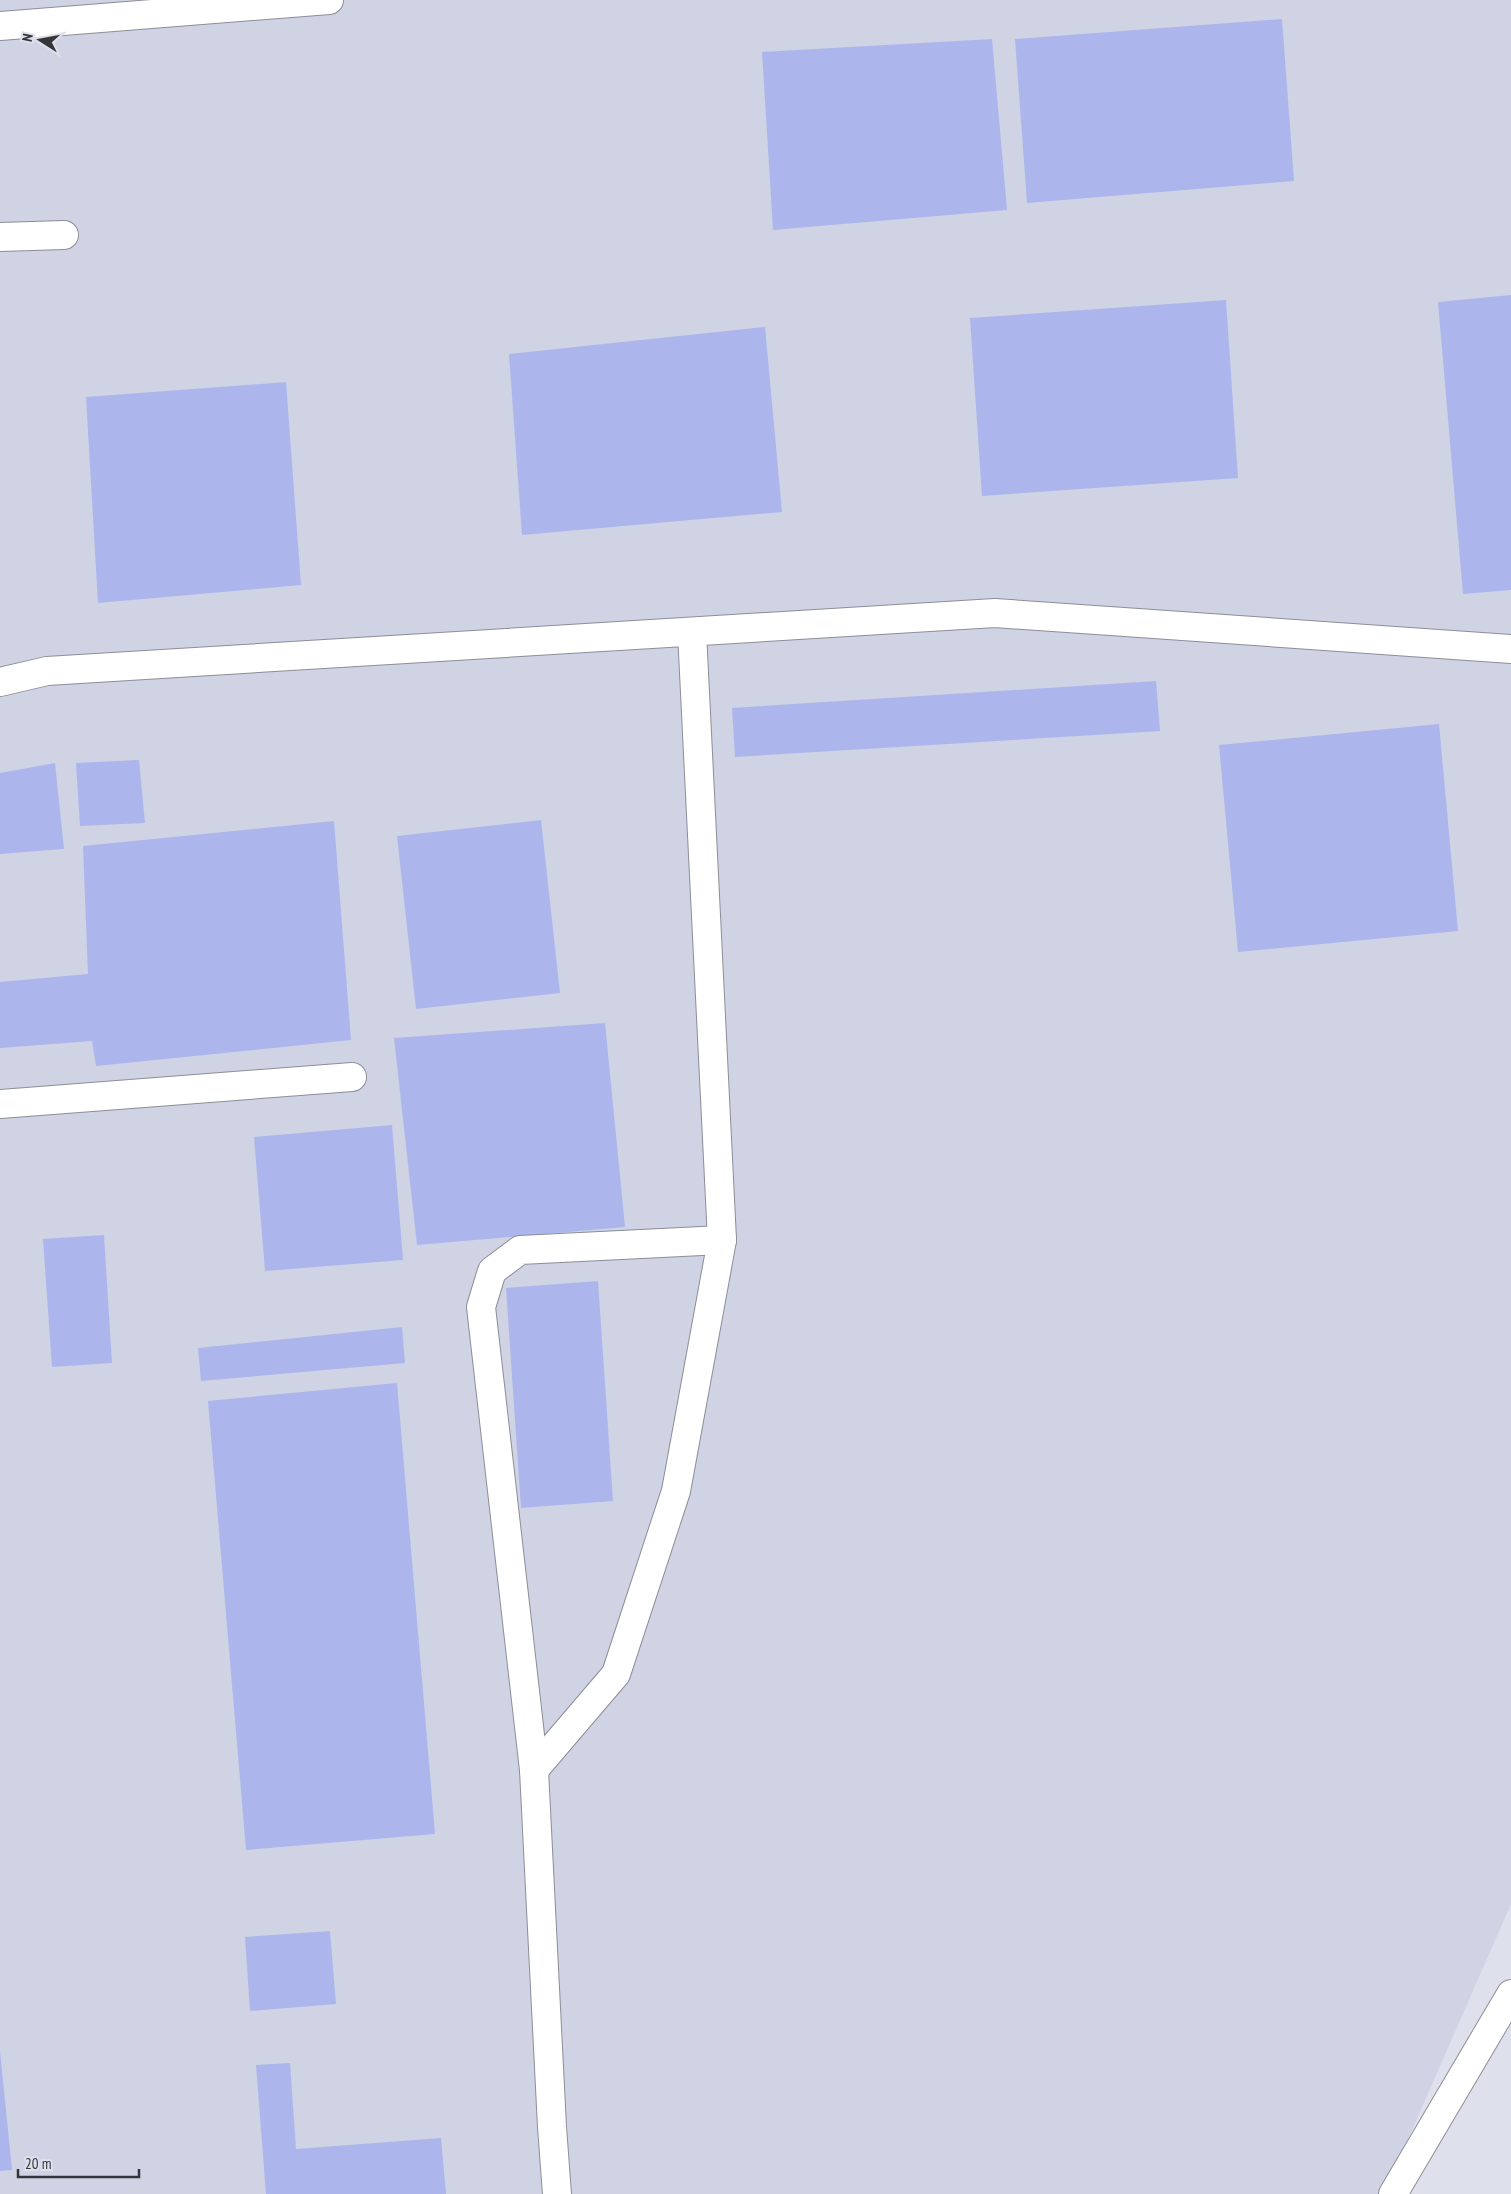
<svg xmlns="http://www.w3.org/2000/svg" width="1511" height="2194" viewBox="0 0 1511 2194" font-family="'PT Sans Narrow',sans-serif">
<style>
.built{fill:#cfd3e4}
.building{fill:#acb6ec}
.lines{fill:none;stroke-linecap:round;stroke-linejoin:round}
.minor-casing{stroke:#8c8e98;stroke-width:30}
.minor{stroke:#fff;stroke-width:28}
</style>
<rect width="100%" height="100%" fill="#dee0eb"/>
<path class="built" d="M0,0H1511V1904L1384,2194H0Z"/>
<g class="building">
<path d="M1282,19L1294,181L1027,203L1015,39Z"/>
<path d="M992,39L1007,210L773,230L762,52Z"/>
<path d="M1511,295V590L1463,594L1438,302Z"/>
<path d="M1226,300L1238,478L982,496L970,318Z"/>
<path d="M765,327L782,512L522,535L509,354Z"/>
<path d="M286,382L301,585L98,603L86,397Z"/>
<path d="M1156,681L1160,731L735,757L732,708Z"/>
<path d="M1439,724L1458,931L1238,952L1219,745Z"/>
<path d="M139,760L145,823L80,826L76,763Z"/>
<path d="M55,763L64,849L0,854V773Z"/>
<path d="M541,820L560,993L416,1009L397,836Z"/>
<path d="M334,821L351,1040L96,1066L92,1041L0,1048V982L88,974L83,846Z"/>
<path d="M605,1023L625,1227L417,1245L394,1038Z"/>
<path d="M392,1125L403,1260L265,1271L254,1137Z"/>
<path d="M104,1235L112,1363L52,1367L43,1239Z"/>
<path d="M598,1281L613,1501L521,1508L506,1288Z"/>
<path d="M402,1327L405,1363L201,1381L198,1348Z"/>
<path d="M397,1383L435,1834L246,1850L208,1401Z"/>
<path d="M330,1931L336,2004L250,2011L245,1937Z"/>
<path d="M0,2051L12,2170L0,2171Z"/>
<path d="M290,2063L296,2149L441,2138L446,2194H266L256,2065Z"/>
</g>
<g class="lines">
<g class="minor-casing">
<g id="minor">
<path d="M0,26L329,0"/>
<path d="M0,237L64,235"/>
<path d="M0,682L47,671L995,613L1511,649"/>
<path d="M0,1104L352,1077"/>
<path d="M534,1770L616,1674L676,1491L722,1240"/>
<path d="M557,2194L552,2127L534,1770L481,1307L492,1271L520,1250L722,1240L692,632"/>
<path d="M1393,2194L1511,1994"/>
</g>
</g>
<use href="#minor" class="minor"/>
</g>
<g transform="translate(40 40) rotate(281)" stroke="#dee0eb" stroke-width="4" paint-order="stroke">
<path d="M0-4L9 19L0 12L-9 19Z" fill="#343539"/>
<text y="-8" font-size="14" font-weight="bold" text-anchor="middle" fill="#343539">N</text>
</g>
<path d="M18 2169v8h121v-8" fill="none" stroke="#343539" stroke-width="2.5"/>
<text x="25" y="2169" font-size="15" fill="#343539" stroke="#dee0eb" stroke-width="4" paint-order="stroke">20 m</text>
</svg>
